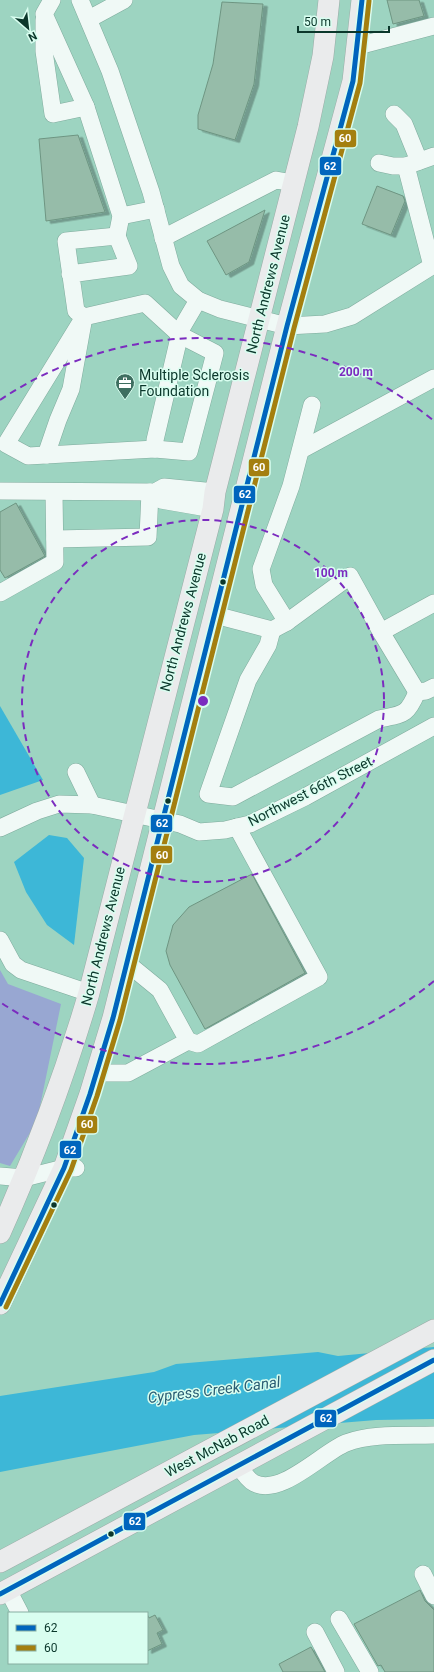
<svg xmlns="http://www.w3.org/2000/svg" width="434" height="1672" viewBox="0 0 434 1672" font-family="Roboto,sans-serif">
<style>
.forest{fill:#98a7d2}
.water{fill:#3db7d7}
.building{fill:#96bca9;stroke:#6e9582;filter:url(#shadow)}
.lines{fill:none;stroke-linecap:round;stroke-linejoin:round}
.minor-casing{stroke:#7fab9d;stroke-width:18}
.major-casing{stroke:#9baba7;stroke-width:22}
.minor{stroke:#f0f9f6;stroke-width:17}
.major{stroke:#eaebec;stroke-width:21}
.bus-1-casing{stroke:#d9fef0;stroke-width:8}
.bus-2-casing{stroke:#d9fef0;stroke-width:8}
.bus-1{stroke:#0065bd;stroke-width:5}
.bus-2{stroke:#a47f0f;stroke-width:5}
.ring{fill:none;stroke:#7b2cbf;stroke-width:2;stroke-dasharray:7 5}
.bus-dot{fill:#0b372b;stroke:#d9fef0;stroke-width:1.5}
.labels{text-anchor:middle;stroke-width:3;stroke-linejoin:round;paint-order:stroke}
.street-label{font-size:14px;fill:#0b372b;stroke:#d9fef0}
.poi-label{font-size:14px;fill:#0b372b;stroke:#d9fef0;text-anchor:start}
.water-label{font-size:15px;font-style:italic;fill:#2a5d74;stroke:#d9fef0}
.centre{fill:#7b2cbf;stroke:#d9fef0;stroke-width:2}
.ring-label{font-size:12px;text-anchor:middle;font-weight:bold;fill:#7b2cbf;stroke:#d9fef0;stroke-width:3;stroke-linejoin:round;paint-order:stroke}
.line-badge{stroke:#d9fef0;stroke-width:1.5}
.badge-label{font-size:11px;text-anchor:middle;font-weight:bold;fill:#fff}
</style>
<defs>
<filter id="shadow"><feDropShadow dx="4.5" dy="2.5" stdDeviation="0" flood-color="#0004"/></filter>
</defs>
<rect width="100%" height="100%" fill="#9dd4c1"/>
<path class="forest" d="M0,970L8,984L61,1004L37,1121L10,1166L0,1163Z"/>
<g class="water">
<path d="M0,706L43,780L0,795Z"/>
<path d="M49,835L67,838L84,858L74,945L47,925L26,892L14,862Z"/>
<path d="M434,1347V1419L376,1420L194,1435L0,1472V1396L154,1372L176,1364L318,1352L338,1356Z"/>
</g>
<g class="building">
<path d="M387,0H419L424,16L393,24Z"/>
<path d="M222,2L263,4L254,84L235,140L198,129V115L213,64Z"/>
<path d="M78,135L105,212L46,221L39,139Z"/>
<path d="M377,186L403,196L405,201L391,235L362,224Z"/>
<path d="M265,210L249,262L226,275L207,241Z"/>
<path d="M16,503L45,556L5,578L0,570V512Z"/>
<path d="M252,874L305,973L205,1029L170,965L166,951L173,925L189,907Z"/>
<path d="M420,1590L425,1601L434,1610V1672H385L381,1665L378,1666L354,1624Z"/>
<path d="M147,1614L149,1618L155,1615L163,1630L157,1633L162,1644L147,1651Z"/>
<path d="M311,1647L325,1672H283L279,1664Z"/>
</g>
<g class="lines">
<g class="minor-casing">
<g id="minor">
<path d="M52,0L44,14L86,107L121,216L117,236"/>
<path d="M80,0L110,71L151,192L171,266L181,286L198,300L220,309L287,326L325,324L352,316L432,266L406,166L434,156"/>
<path d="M89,19L124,0"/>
<path d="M44,20V51L53,114L86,107"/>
<path d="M358,46L434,26"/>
<path d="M394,114L404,124L419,161"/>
<path d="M379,163L393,166H406"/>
<path d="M121,216L156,209"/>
<path d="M163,238L276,180L293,183"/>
<path d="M145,303L180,335L215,353L189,452L155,449L28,456L6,444L84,317Z"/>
<path d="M155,449V440L181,329L198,300"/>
<path d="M301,450L434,378"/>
<path d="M46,455L58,420L71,389L84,317L76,311L66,241L117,236L129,266L70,274"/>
<path d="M0,491L155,492L164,487L215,492"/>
<path d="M155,492L161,500L213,509"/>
<path d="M55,539L148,537L150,492"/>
<path d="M0,593L55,562L54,492"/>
<path d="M215,615L272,630L287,622L350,576L381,632L434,603"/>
<path d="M287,622L264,585L261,569L291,486L312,405"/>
<path d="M272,630L268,645L248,680L208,794L233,797L379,719C403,714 407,716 417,692"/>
<path d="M381,632L417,692L426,691L434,687"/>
<path d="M76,772L92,805"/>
<path d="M0,828L37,811L59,804L92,805L180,824L199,832L225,830L250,824L305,797L434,726"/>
<path d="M0,940L13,964L21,970L89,993"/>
<path d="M188,1041L198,1044L319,977L237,827"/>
<path d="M96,1073H128L188,1041L160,990L127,963"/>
<path d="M0,1176L24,1178L64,1168H76"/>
<path d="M238,1465C242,1471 248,1480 254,1483C281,1497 323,1452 346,1443C372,1433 407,1436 434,1435"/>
<path d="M423,1574L434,1596"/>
<path d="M8,1590L20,1613"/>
<path d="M339,1619L370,1672"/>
<path d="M315,1632L336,1672"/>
</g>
</g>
<g class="major-casing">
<g id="major">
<path d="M0,1233C35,1155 65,1075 89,993L213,509L215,492L308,127L323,56L329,0"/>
<path d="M0,1304L64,1168L90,1094L113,1018L287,326L353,81L362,0"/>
<path d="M0,1562L434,1330"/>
<path d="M0,1594L434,1360"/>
</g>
</g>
<use href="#minor" class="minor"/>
<use href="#major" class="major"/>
<g class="bus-1-casing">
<g id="bus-1">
<path d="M0,1304L64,1168L90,1094L113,1018L287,326L353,81L362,0"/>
<path d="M0,1594L434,1360"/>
</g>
</g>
<g class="bus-2-casing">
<path id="bus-2" d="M6,1307L71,1170L97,1096L120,1020L294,328L360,83L369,1"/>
</g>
<use href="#bus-1" class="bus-1"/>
<use href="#bus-2" class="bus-2"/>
</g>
<g class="ring">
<circle cx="203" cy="701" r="181"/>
<path d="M434 981A363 363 0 0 1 0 1002M0 400A363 363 0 0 1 434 421"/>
</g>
<defs>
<g id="office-pin" transform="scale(1)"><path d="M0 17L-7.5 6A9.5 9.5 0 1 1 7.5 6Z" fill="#3e6e60" stroke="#d9fef0"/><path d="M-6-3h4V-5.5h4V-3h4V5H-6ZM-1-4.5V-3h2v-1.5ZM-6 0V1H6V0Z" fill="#fff"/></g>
</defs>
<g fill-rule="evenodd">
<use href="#office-pin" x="125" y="383"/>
</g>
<g class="bus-dot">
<circle cx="223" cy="582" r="3.5"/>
<circle cx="168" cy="801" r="3.5"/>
<circle cx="54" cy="1205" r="3.5"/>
<circle cx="111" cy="1534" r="3.5"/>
</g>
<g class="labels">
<g class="street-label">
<text transform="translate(268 284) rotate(-76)" y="5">North Andrews Avenue</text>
<text transform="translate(183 622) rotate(-75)" y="5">North Andrews Avenue</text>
<text transform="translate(310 791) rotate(-27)" y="5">Northwest 66th Street</text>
<text transform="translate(103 936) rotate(-76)" y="5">North Andrews Avenue</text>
<text transform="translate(217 1446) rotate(-28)" y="5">West McNab Road</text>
</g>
<g class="poi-label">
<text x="139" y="380">Multiple Sclerosis<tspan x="139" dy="16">Foundation</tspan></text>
</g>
<g class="water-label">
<text transform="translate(214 1390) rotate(-7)" y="5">Cypress Creek Canal</text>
</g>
</g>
<circle cx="203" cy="701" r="6" class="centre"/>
<g class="ring-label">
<text x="356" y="376">200 m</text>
<text x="331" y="577">100 m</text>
</g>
<g class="line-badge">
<rect x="334" y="129" width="23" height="19" rx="4" fill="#a47f0f"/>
<rect x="319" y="156" width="23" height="20" rx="4" fill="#0065bd"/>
<rect x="248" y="458" width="22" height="19" rx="4" fill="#a47f0f"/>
<rect x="233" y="485" width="23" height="19" rx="4" fill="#0065bd"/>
<rect x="150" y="814" width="23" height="19" rx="4" fill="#0065bd"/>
<rect x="150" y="845" width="23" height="19" rx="4" fill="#a47f0f"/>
<rect x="76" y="1115" width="22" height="19" rx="4" fill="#a47f0f"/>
<rect x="59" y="1140" width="23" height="19" rx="4" fill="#0065bd"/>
<rect x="314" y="1409" width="23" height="19" rx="4" fill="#0065bd"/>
<rect x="123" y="1512" width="23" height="19" rx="4" fill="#0065bd"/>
</g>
<g class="badge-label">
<text x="345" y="142">60</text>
<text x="330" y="170">62</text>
<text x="259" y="471">60</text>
<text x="245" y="498">62</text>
<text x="162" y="827">62</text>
<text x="162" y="859">60</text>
<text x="87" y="1128">60</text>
<text x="70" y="1154">62</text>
<text x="326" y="1422">62</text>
<text x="135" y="1525">62</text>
</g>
<rect x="8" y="1612" width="140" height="52" fill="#d9fef0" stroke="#87aea1"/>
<rect x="16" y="1625" width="20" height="6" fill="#0065bd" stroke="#87aea1"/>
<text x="44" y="1632" font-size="12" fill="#0b372b">62</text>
<rect x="16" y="1645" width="20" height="6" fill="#a47f0f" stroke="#87aea1"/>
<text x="44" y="1652" font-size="12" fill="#0b372b">60</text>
<g transform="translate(28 28) rotate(152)" stroke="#d9fef0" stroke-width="3" paint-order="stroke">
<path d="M0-3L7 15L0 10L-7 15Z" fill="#0b372b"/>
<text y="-6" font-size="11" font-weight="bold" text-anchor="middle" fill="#0b372b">N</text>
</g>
<path d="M298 26v6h91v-6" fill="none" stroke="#0b372b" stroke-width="2"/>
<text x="304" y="26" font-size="12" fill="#0b372b" stroke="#d9fef0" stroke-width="3" paint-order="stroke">50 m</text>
</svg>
